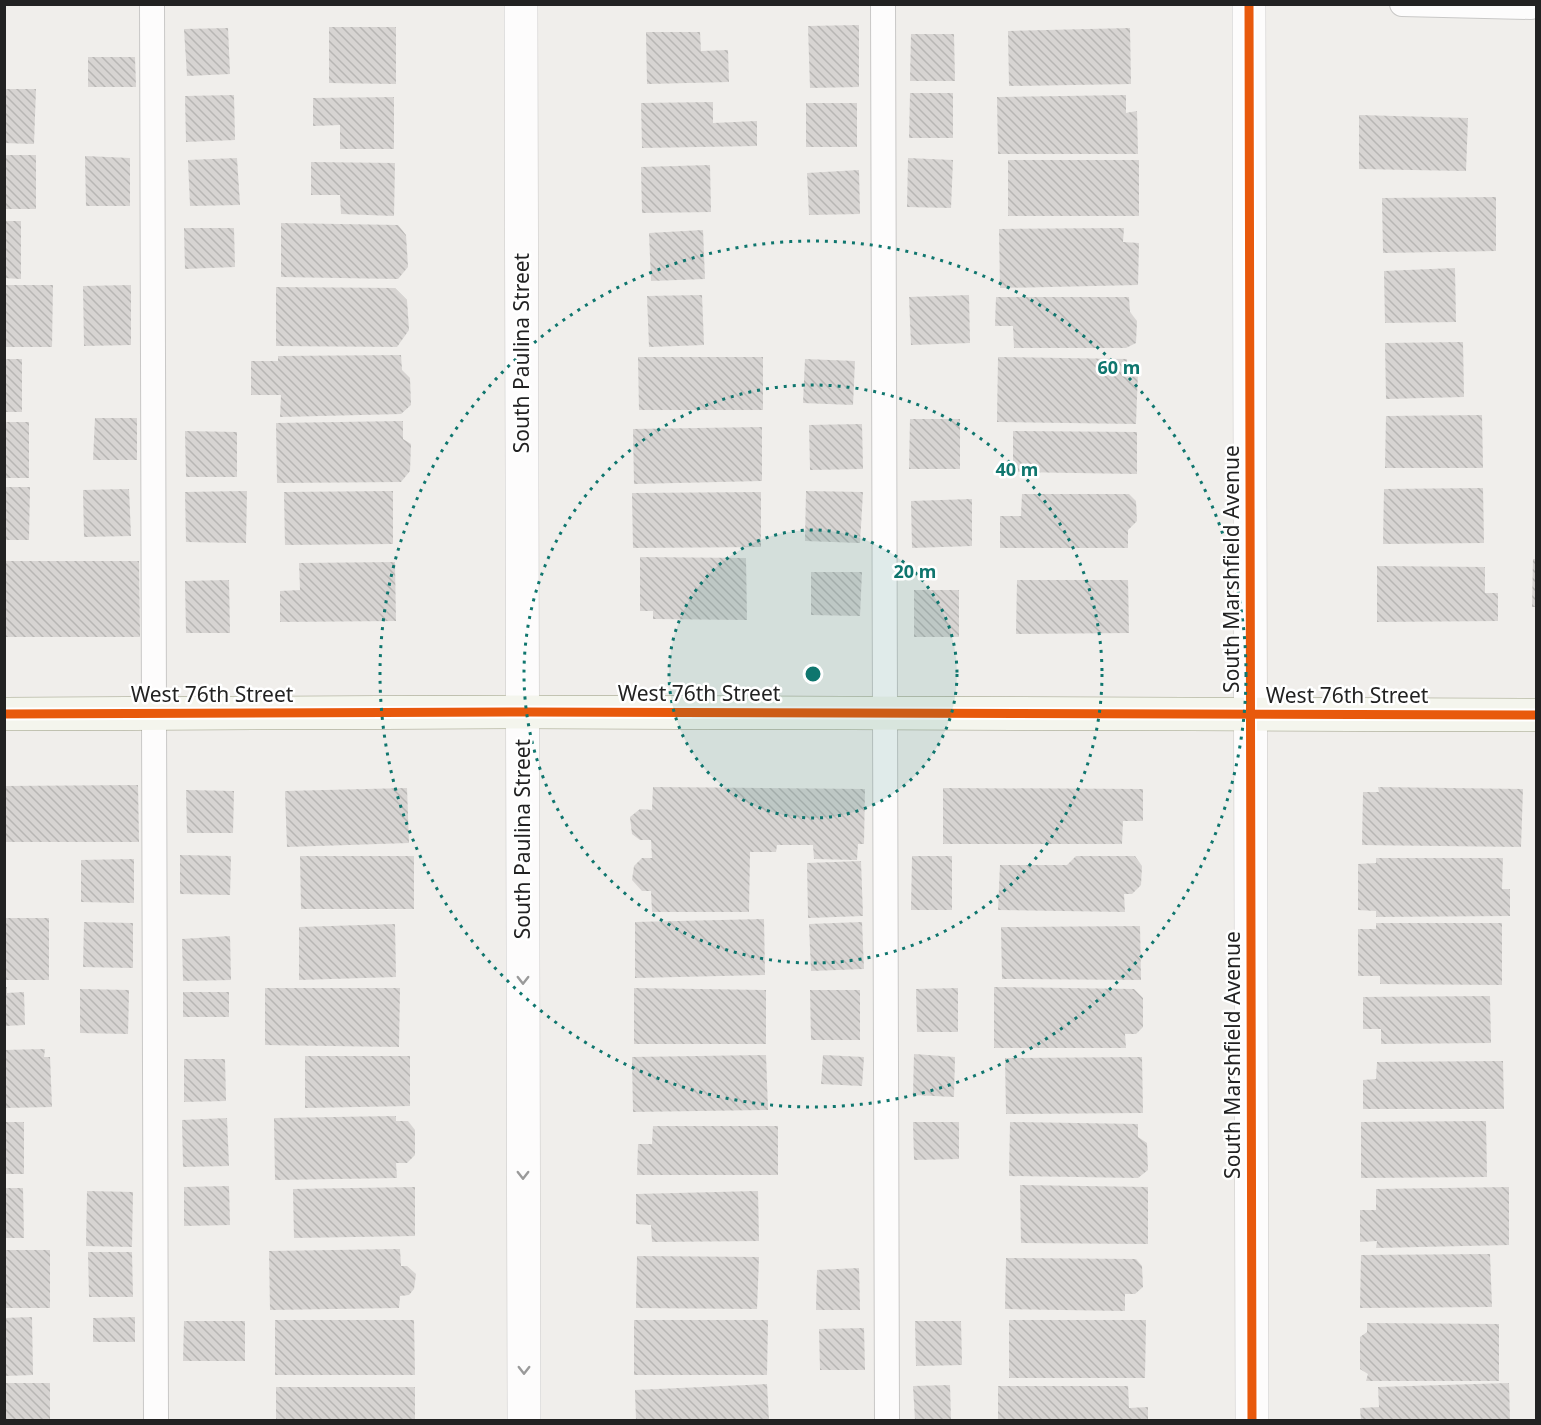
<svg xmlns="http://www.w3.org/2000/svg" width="1541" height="1425" viewBox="0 0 1541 1425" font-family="'Noto Sans',sans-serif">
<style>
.building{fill:url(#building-back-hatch)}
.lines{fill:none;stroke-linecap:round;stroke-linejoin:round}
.lane-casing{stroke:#c9c8c7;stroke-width:26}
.street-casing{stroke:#c9c8c7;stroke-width:34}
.secondary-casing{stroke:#999b81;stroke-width:34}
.lane{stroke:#fdfcfc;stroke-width:24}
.street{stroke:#fdfcfc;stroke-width:33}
.secondary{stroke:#f4f5ed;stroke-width:33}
.cycleway-casing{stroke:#fff;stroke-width:13}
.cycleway{stroke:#e8590c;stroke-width:9}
.oneway{stroke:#9a9a9a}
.ring{fill:none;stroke:#0f766e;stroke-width:3;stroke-dasharray:3 6}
.labels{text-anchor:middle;stroke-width:5;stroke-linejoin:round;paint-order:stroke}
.street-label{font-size:21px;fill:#222;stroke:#fff}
.centre{fill:#0f766e;stroke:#fff;stroke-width:3}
.ring-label{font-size:18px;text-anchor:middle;font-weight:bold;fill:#0f766e;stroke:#fff;stroke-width:5;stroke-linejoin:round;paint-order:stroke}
</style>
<defs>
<pattern id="building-back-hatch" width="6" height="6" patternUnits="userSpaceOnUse" patternTransform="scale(1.5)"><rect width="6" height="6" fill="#d7d4d2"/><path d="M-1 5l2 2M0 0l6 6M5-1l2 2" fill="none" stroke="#b8b6b4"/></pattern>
</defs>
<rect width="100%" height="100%" fill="#f0eeeb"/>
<g class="building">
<path d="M859,25V87L810,88L808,26Z"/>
<path d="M329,27H396V84L329,83Z"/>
<path d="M228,28L230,74L187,76L184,29Z"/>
<path d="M1130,28L1131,84L1009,86L1008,31Z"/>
<path d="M646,32H700L701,51L728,50L729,82L647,84Z"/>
<path d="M911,34H954L955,81H910Z"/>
<path d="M88,57H135L136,87H88Z"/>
<path d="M4,89H36L34,144L4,143Z"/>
<path d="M910,93H953V138H909Z"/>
<path d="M234,95L235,140L186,142L185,96Z"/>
<path d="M1126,95V113L1137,111L1138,154H998L997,97Z"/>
<path d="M394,97V149H340V125L313,126V98Z"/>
<path d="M713,102V123L757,121V146L642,148L641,103Z"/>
<rect x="806" y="103" width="51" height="44"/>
<path d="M1359,115L1468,118L1466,171L1359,169Z"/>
<rect x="4" y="155" width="32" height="54"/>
<path d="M85,156L130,158V206H86Z"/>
<path d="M237,158L240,205L190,206L188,160Z"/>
<path d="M908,158L953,160L951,208L907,207Z"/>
<rect x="1008" y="160" width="131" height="56"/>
<path d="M311,162L395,163L394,216L341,214L340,195H311Z"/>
<path d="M710,165L711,212L642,213L641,167Z"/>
<path d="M859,170L860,214L809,215L807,173Z"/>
<path d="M1496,197V251L1383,253L1382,198Z"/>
<path d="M4,221H21V279L4,278Z"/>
<path d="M281,223L398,225L406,235L408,267L398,279L281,277Z"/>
<path d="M184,228H234L235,267L185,269Z"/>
<path d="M1124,228L1123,242L1139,243L1138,285L1000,288L999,229Z"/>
<path d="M703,230L705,279L651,281L649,233Z"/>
<path d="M1455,268L1456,322L1385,323L1384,271Z"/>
<path d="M4,285H53L52,347H4Z"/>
<path d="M131,285V345L84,346L83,286Z"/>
<path d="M276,287L395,288L407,300L409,330L397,347L276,346Z"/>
<path d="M702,295L704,345L649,347L647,296Z"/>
<path d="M969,295L970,343L911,345L909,297Z"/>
<path d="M996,297H1129L1130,312L1137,321L1136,343L1126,348H1014L1013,326H995Z"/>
<path d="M1463,342L1464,397L1386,399L1385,343Z"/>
<path d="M401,355L402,370L410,378L411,405L401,414L280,417L281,395H251V361H278V356Z"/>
<path d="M638,357H763V410H639Z"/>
<path d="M998,357L1127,359V371H1138L1136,424L997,422Z"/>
<rect x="4" y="359" width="18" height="53"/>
<path d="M805,359L855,361L853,405L803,403Z"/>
<path d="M1482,415L1483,468H1385L1386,416Z"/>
<path d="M95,418H137V460H93Z"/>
<path d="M910,419H960V469H909Z"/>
<path d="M403,421V439L411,444L410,471L401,482L277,483L276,423Z"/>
<rect x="4" y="422" width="25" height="56"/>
<path d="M862,424L863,469L810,470L809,425Z"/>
<path d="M762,427V481L634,484L633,429Z"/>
<path d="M185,431L237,432V477H186Z"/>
<path d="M1013,431L1137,432V474L1013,472Z"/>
<path d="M4,487H30L29,540H4Z"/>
<path d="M1483,488L1484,543L1383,544L1384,489Z"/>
<path d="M129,489L131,536L84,537L83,490Z"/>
<path d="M247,491L246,543L186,542L185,492Z"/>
<path d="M393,491V544L285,545L284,492Z"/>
<path d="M806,491L863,492L860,543L805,541Z"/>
<path d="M761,492V547L633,548L632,493Z"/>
<path d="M1022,494H1129L1136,501L1137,521L1128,530V548H1000V516H1021Z"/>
<path d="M972,499V546L912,548L911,501Z"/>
<path d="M640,557L746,558L747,620L653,619V611H640Z"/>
<path d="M1533,559H1536V607H1532Z"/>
<path d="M4,561H139L140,637H4Z"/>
<path d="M395,562L396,621L280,622V591L300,590L299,563Z"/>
<path d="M1377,566L1485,567V593H1498V621L1377,622Z"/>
<path d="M811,572H862L860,616L811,615Z"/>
<path d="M229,580L230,633H186L185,581Z"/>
<path d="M1017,580H1128L1129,633L1016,634Z"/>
<rect x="914" y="590" width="45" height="47"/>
<path d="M138,785L139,842H4V786Z"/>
<path d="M653,787L865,789L864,844H858L857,860L814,859L813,845H777L776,852H750L749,912H652L651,891H642L632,880L634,866L642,858H652L651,840H640L632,834L630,817L640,809L652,810Z"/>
<path d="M1378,787L1523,789L1521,847L1362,845L1363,792H1379Z"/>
<path d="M407,788L409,843L287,847L285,791Z"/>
<path d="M943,788L1143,789V821H1123L1122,844H943Z"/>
<path d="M186,790L234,791L233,833H187Z"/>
<path d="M180,855L231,856L230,895L180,894Z"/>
<path d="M300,856H414V909H301Z"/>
<path d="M912,856H952V910H911Z"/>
<path d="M1076,856H1135L1142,866L1141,885L1132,894H1124L1125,912L998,910L1000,865H1067Z"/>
<path d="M1376,858H1503L1502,889H1510V916L1376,917V911L1358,910V864L1376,863Z"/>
<path d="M134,859V903L81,902V860Z"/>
<path d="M861,861L863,916L808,918L807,863Z"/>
<rect x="4" y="918" width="45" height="62"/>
<path d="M764,919L765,975L635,978V922Z"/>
<path d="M84,922L133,923V968L83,967Z"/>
<path d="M862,922L864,969L811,971L809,924Z"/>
<path d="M1376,923H1502V985L1380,984V976H1358V929H1376Z"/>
<path d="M395,924L396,977L299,980V927Z"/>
<path d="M1140,926L1141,980L1002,979L1001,927Z"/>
<path d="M230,936L231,980L183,981L182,939Z"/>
<path d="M4,987H7V993L24,992L25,1025L4,1026Z"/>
<path d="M994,987L1134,989L1143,998V1027L1136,1034H1125L1126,1048H994Z"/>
<path d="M265,988H400L399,1047L265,1045Z"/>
<path d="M634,988L766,990V1044H634Z"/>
<path d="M958,988V1032H917L916,989Z"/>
<path d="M80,989L129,990L128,1034L80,1033Z"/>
<path d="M810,990H860V1040H811Z"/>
<rect x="183" y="992" width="46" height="25"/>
<path d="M1490,996L1491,1043L1381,1044V1029H1363V997Z"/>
<path d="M45,1049L44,1057H50L52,1107L4,1108V1050Z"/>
<path d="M914,1054L955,1057L954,1097L913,1095Z"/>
<path d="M766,1055L768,1110L633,1112L632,1057Z"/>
<path d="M823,1055L864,1057L862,1086L821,1084Z"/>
<path d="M305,1056H410V1106L305,1108Z"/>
<path d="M1142,1057L1143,1113L1006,1114L1005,1058Z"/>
<path d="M184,1059H225L226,1101L184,1102Z"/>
<path d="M1503,1061L1504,1109H1363V1080L1376,1079L1377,1062Z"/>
<path d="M396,1116V1121H408L415,1130V1155L407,1163H396L397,1178L275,1180L274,1118Z"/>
<path d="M227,1118L229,1166L183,1167L182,1120Z"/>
<path d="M1486,1121L1487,1177L1361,1178V1122Z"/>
<rect x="4" y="1122" width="20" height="52"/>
<path d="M913,1122H959V1159L914,1160Z"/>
<path d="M1010,1122L1138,1124V1137L1147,1143L1148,1170L1138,1178L1009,1176Z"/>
<path d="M653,1126H778V1175H637L638,1144H652Z"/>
<path d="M1020,1185L1148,1187V1244L1021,1243Z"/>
<path d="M229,1186L230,1225L184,1226V1187Z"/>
<path d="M415,1187V1236L294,1238L293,1189Z"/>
<path d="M1509,1187V1245L1376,1248L1377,1241L1360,1242V1210H1376V1189Z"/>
<path d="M4,1188H23L24,1238H4Z"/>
<path d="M87,1191L133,1192L132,1247L86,1246Z"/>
<path d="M758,1191L759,1241L652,1242L651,1225L636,1224V1194Z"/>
<path d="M400,1249L401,1266H407L416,1274L414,1289L409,1295L400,1296L399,1308L270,1310L269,1251Z"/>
<rect x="4" y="1250" width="46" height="58"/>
<path d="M88,1252H132L133,1297H89Z"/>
<path d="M1490,1254L1492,1307L1360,1308L1361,1255Z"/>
<path d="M637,1256L759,1257L757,1309L636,1308Z"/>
<path d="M1006,1258L1136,1259L1142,1266L1143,1287L1135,1294H1125V1311L1005,1309Z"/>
<path d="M859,1268L860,1310H816L817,1270Z"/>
<path d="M32,1317L33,1375L4,1376V1318Z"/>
<path d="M135,1317V1342H93V1318Z"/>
<path d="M275,1320H414L415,1375H275Z"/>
<path d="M634,1320H768L767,1375H634Z"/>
<path d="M1009,1320H1146L1145,1378H1009Z"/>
<path d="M184,1321H245V1361H183Z"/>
<path d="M915,1321H961L962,1365L916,1366Z"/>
<path d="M1367,1323L1499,1324V1381H1366L1368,1374L1360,1369V1337L1367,1332Z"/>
<path d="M864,1328L865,1370H820L819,1329Z"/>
<rect x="4" y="1383" width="46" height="37"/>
<path d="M1509,1383L1510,1420H1361L1360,1408L1379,1407L1378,1387Z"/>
<path d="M767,1384L769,1420H636L635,1390Z"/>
<path d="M950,1385L951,1420H915L913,1386Z"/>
<path d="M998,1386H1128L1129,1408L1148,1407V1420H998Z"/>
<rect x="276" y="1387" width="139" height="33"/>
</g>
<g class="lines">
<g class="lane-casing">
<g id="lane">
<path d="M152,4L156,1420"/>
<path d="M883,4L887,1420"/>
<path d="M1402,4L1531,7"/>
</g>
</g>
<g class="street-casing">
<g id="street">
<path d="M521,4L524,1420"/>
<path d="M1249,4L1252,1420"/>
</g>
</g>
<g class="secondary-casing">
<path id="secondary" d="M4,714L522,712L1536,715"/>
</g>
<use href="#lane" class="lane"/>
<use href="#street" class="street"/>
<use href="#secondary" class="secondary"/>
<g class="cycleway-casing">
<g id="cycleway">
<path d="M1249,4L1252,1420"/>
<path d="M4,714L522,712L1536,715"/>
</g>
</g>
<use href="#cycleway" class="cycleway"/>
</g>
<defs><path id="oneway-chevron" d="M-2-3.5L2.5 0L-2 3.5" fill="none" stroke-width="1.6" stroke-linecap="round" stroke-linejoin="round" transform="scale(1.5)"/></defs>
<g class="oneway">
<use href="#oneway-chevron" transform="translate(523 980) rotate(90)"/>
<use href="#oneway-chevron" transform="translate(523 1175) rotate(90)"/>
<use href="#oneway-chevron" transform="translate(524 1370) rotate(90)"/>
</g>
<circle cx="813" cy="674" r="144" fill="#0f766e" fill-opacity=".12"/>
<g class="ring">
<circle cx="813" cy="674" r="144"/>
<circle cx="813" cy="674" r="289"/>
<circle cx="813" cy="674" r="433"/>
</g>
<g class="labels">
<g class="street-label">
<text transform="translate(522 353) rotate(-90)" y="7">South Paulina Street</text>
<text transform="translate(1232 569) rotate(-90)" y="7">South Marshfield Avenue</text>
<text x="699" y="701">West 76th Street</text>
<text x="212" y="702">West 76th Street</text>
<text x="1347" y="703">West 76th Street</text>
<text transform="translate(523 839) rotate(-90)" y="7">South Paulina Street</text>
<text transform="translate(1233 1055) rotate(-90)" y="7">South Marshfield Avenue</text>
</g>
</g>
<circle cx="813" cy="674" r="9" class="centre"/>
<g class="ring-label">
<text x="1119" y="374">60 m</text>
<text x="1017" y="476">40 m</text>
<text x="915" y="578">20 m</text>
</g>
<rect width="1541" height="1425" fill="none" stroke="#222222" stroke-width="12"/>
</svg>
